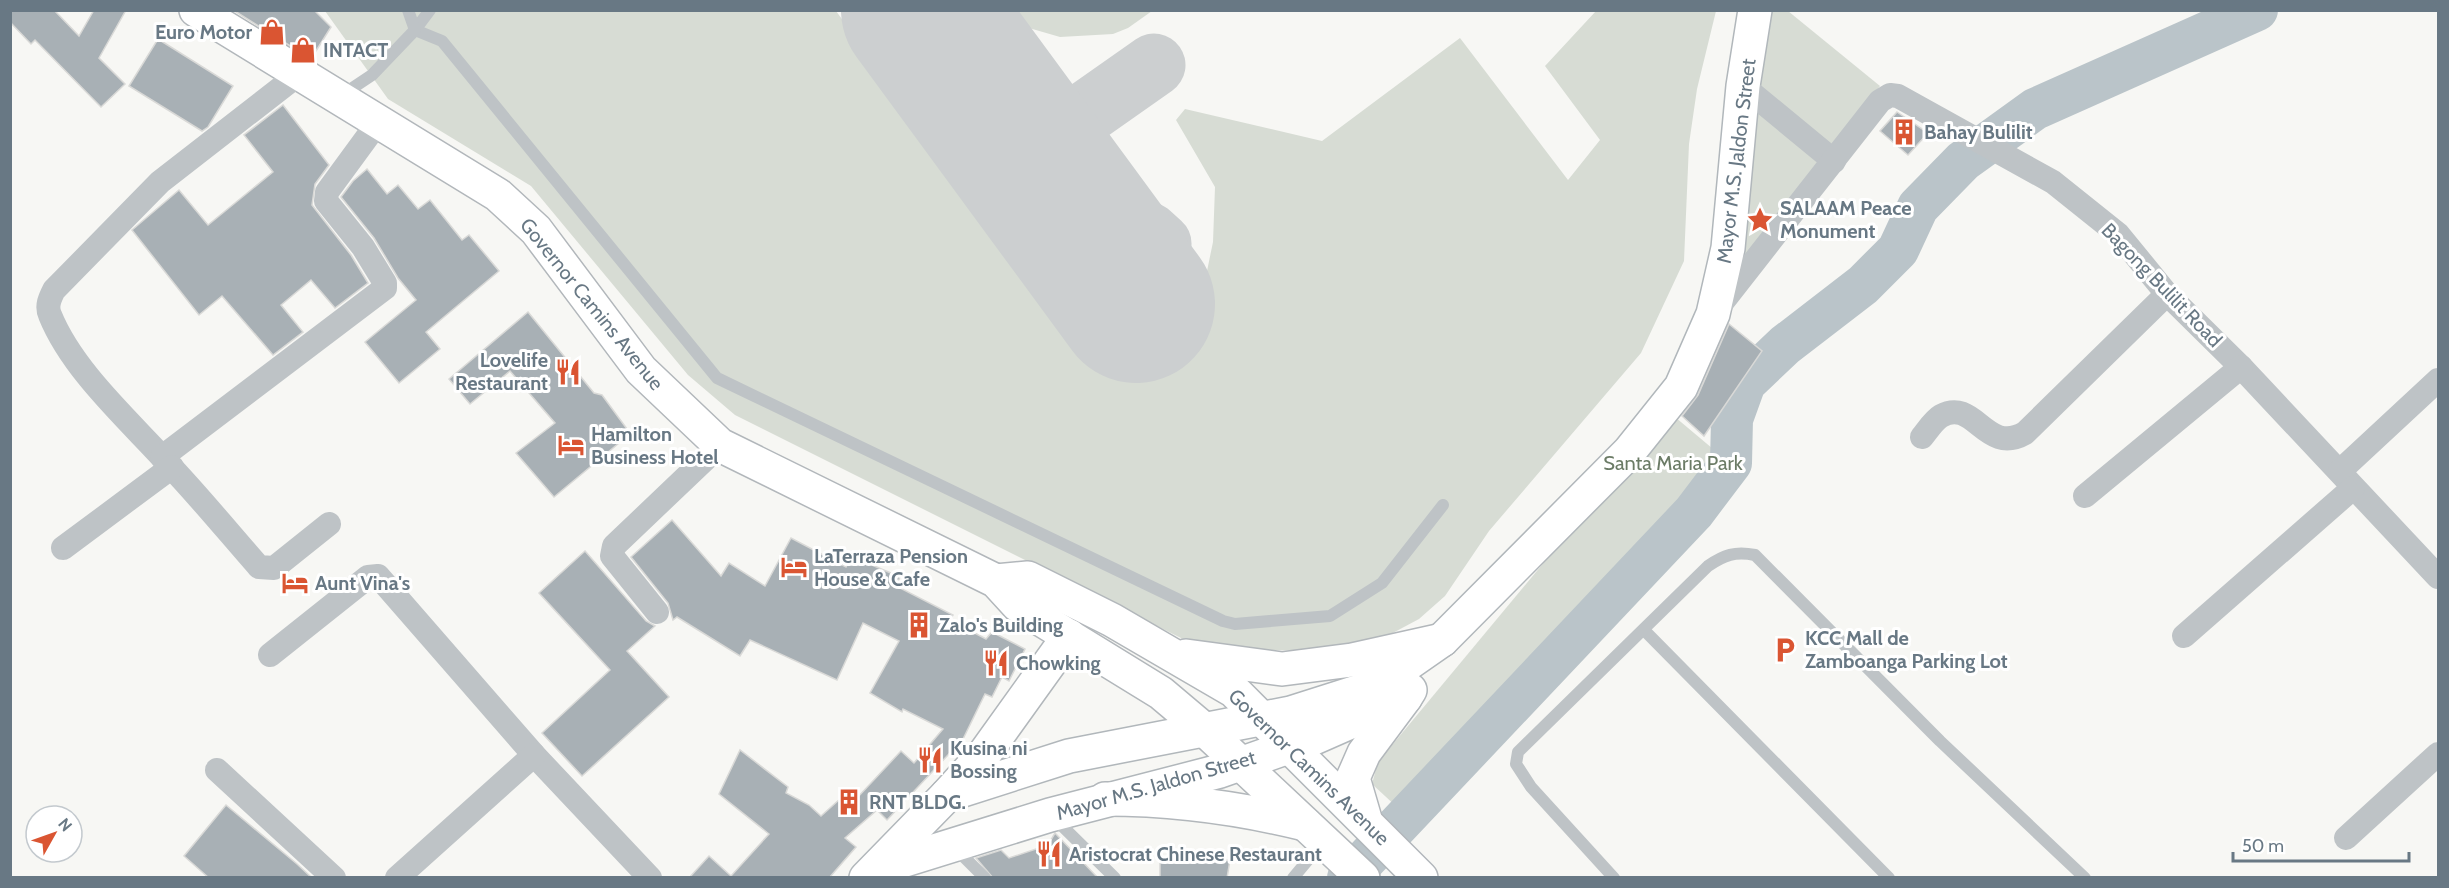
<svg xmlns="http://www.w3.org/2000/svg" width="2449" height="888" viewBox="0 0 2449 888" font-family="Cabin,sans-serif">
<style>
.green{fill:#d7dcd4}
.lines{fill:none;stroke-linecap:round;stroke-linejoin:round}
.river{stroke:#bac4c9;stroke-width:42}
.taxiway{stroke:#cccfd0;stroke-width:63}
.runway{stroke:#cccfd0;stroke-width:158}
.building{fill:#a8b0b5;stroke:#d9d9d7;stroke-width:1.5}
.secondary-casing{stroke:#b1b7bb;stroke-width:36}
.primary-casing{stroke:#b2b7bb;stroke-width:36}
.lane{stroke:#bec3c6;stroke-width:12}
.street{stroke:#bec3c6;stroke-width:24}
.secondary{stroke:#fff;stroke-width:33}
.primary{stroke:#fff;stroke-width:33}
.labels{text-anchor:middle;stroke-width:6;stroke-linejoin:round;paint-order:stroke}
.poi-label{font-size:20px;font-weight:bold;fill:#687884;stroke:#fff;text-anchor:start}
.street-label{font-size:20px;fill:#687884;stroke:#fff}
.park-label{font-size:20px;fill:#6b7b66;stroke:#fff}
</style>
<rect width="100%" height="100%" fill="#f7f7f4"/>
<g class="green">
<path d="M1772,10L1788,11L1880,86L1833,151L1757,90Z"/>
<path d="M325,11H836L1087,352L1207,271L1213,242L1215,187L1176,120L1185,109L1322,141L1460,38L1568,180L1600,140L1545,66L1596,11H1716L1697,89L1689,144L1684,261L1641,353L1489,531L1445,596L1419,619L1389,635L1324,651L1203,649L735,415L688,375L531,186L388,99Z"/>
<path d="M1016,11H1152L1128,28L1113,34L1060,37L1029,28Z"/>
<path d="M1752,103L1824,164L1742,264Z"/>
<path d="M1669,412L1725,459L1399,809L1372,784L1378,762Z"/>
</g>
<g class="lines">
<path class="river" d="M1348,878L1694,512L1731,463L1732,419L1745,383L1785,345L1863,285L1898,250L1918,207L1963,161L2035,109L2257,10"/>
<g class="taxiway">
<path d="M1026,155L1154,65"/>
<path d="M1037,170L1149,234L1160,244C1157,273 1106,300 1078,285C1072,282 1066,275 1060,270L1056,195"/>
</g>
<path class="runway" d="M920,10L1136,304"/>
</g>
<g class="building">
<path d="M10,10H54L79,36L94,10H126L99,58L125,84L101,107L35,40L31,44L10,22Z"/>
<path d="M233,10H314L331,27L311,59Z"/>
<path d="M158,39L233,86L208,127L202,131L129,86Z"/>
<path d="M283,105L329,165L315,184L312,205L351,255L368,283L335,308L311,280L281,305L303,332L273,355L222,296L199,315L132,230L179,190L208,225L273,172L244,135Z"/>
<path d="M1897,112L1928,133L1908,155L1880,131Z"/>
<path d="M367,169L387,194L398,185L418,209L430,200L462,240L469,235L499,271L426,332L440,349L399,383L365,342L416,300L398,278L374,238L341,197L353,181Z"/>
<path d="M528,312L594,393L602,395L627,429L621,435L625,438L554,497L516,453L555,423L510,371L470,404L449,379Z"/>
<path d="M1729,324L1762,351L1704,436L1682,416L1698,395Z"/>
<path d="M672,520L721,576L729,563L765,586L791,538L846,567L851,556L900,577L896,586L953,615L950,620L986,639L992,632L1025,649L1009,681L1002,677L992,697L985,694L963,739L887,820L877,810L845,838L856,847L829,878H689L709,856L731,876L769,834L719,794L740,750L788,787L786,793L809,805L821,816L850,790L857,798L901,751L914,763L943,729L903,709L902,712L870,693L899,641L863,623L837,680L750,640L740,656L677,617L673,620L668,603L631,557Z"/>
<path d="M585,551L646,621L655,626L627,651L669,697L582,776L542,733L610,670L539,593Z"/>
<path d="M226,805L297,864L312,878H209L184,856Z"/>
<path d="M1055,833L1098,878H993L976,858L1001,850L1009,858L1048,845Z"/>
<path d="M1230,860L1227,878H1160V861Z"/>
</g>
<g class="lines">
<g class="secondary-casing">
<g id="secondary">
<path d="M876,869L1050,815L1220,771L1314,738L1405,698L1410,690"/>
<path d="M866,878L947,795L1069,756L1291,713L1376,686L1442,640L1629,452L1681,387L1713,314L1728,248L1743,86L1755,10"/>
</g>
</g>
<g class="primary-casing">
<g id="primary">
<path d="M196,10L498,195L536,230L641,370L720,445L996,581L1018,605L1161,693L1206,731L1363,878"/>
<path d="M996,581L1028,578L1112,620L1234,691L1421,878"/>
<path d="M1186,656L1282,669L1352,660L1442,640"/>
<path d="M947,795L985,753L1069,636"/>
<path d="M1105,799C1172,799 1240,808 1305,824"/>
<path d="M1365,819L1353,778L1364,753L1405,698"/>
</g>
</g>
<g class="lane">
<path d="M430,10L415,30L442,41L717,378L1223,621L1235,624L1330,616L1382,583L1443,505"/>
<path d="M342,95L372,75L415,30L408,10"/>
<path d="M1644,630L1889,878"/>
<path d="M1053,817L1115,878"/>
<path d="M954,847L985,878"/>
<path d="M1293,878L1323,842"/>
<path d="M1614,878L1531,787L1516,764L1518,752L1708,566C1724,555 1735,551 1755,555L1940,741L2085,878"/>
</g>
<g class="street">
<path d="M299,74L160,182L54,290C50,298 46,306 50,315C73,372 132,423 172,468C202,500 230,534 259,567L274,568L329,524"/>
<path d="M1743,86L1834,161"/>
<path d="M1717,309L1880,101L1890,95L1898,96L2053,182L2118,234L2167,294L2241,367L2438,577"/>
<path d="M1922,437C1927,431 1934,420 1941,416C1975,397 1985,456 2025,433L2167,294"/>
<path d="M162,457L385,288V283L363,247L326,201L327,192L379,121"/>
<path d="M2340,471L2438,380"/>
<path d="M2085,496L2241,367"/>
<path d="M63,548L172,467"/>
<path d="M657,612L612,556L614,546L720,445"/>
<path d="M2184,636L2353,488"/>
<path d="M270,655L368,577L378,576L534,755L650,878"/>
<path d="M217,770L334,878"/>
<path d="M2346,838L2438,754"/>
<path d="M397,878L534,755"/>
</g>
<use href="#secondary" class="secondary"/>
<use href="#primary" class="primary"/>
</g>
<defs>
<g id="shop-bare" transform="scale(2.07)"><path d="M-5-2.5h2.3a2.7 3.5 0 0 1 5.4 0H5L5.5 6h-11ZM-1.5-2.5h3a1.5 2.3 0 0 0-3 0Z" fill="#da5532" stroke="#fff" stroke-width="2.5" paint-order="stroke"/></g>
<g id="building-bare" transform="scale(2.07)"><path d="M-4-6H4V6H1V3H-1V6H-4ZM-2.5-4.3h1.7v1.8h-1.7ZM.8-4.3h1.7v1.8H.8ZM-2.5-1h1.7V.8h-1.7ZM.8-1h1.7V.8H.8Z" fill="#da5532" stroke="#fff" stroke-width="2.5" paint-order="stroke"/></g>
<g id="sight-bare" transform="scale(2.07)"><path d="M0-6L1.8-2.2L6-1.7L2.9 1.2L3.7 5.4L0 3.3L-3.7 5.4L-2.9 1.2L-6-1.7L-1.8-2.2Z" fill="#da5532" stroke="#fff" stroke-width="2.5" paint-order="stroke"/></g>
<g id="restaurant-bare" transform="scale(2.07)"><path d="M-5-6h1v4h1v-4h1v4h1v-4h1v5L-1.5 .5V6h-2V.5L-5-1ZM5-6V6H3V1.5H1.5Q1.5-4 5-6Z" fill="#da5532" stroke="#fff" stroke-width="2.5" paint-order="stroke"/></g>
<g id="hotel-bare" transform="scale(2.07)"><path d="M-6-4.5h1.5V1H6V5H4.5V3h-9V5H-6ZM-4 0a1.8 1.8 0 1 1 3.6 0ZM.5 0V-2.5h3Q6-2.5 6 0Z" fill="#da5532" stroke="#fff" stroke-width="2.5" paint-order="stroke"/></g>
<g id="parking-bare" transform="scale(2.07)"><path d="M-3.5-5.5H1a3.5 3.5 0 0 1 0 7H-1V5.5H-3.5ZM-1-3.4V-.6H.8a1.4 1.4 0 0 0 0-2.8Z" fill="#da5532" stroke="#fff" stroke-width="2.5" paint-order="stroke"/></g>
</defs>
<g fill-rule="evenodd">
<use href="#shop-bare" x="272" y="32"/>
<use href="#shop-bare" x="303" y="50"/>
<use href="#building-bare" x="1904" y="132"/>
<use href="#sight-bare" x="1760" y="220"/>
<use href="#restaurant-bare" x="568" y="372"/>
<use href="#hotel-bare" x="571" y="445"/>
<use href="#hotel-bare" x="794" y="567"/>
<use href="#hotel-bare" x="295" y="583"/>
<use href="#building-bare" x="919" y="625"/>
<use href="#parking-bare" x="1785" y="650"/>
<use href="#restaurant-bare" x="996" y="663"/>
<use href="#restaurant-bare" x="930" y="760"/>
<use href="#building-bare" x="849" y="802"/>
<use href="#restaurant-bare" x="1049" y="854"/>
</g>
<g class="labels">
<g class="poi-label">
<text x="252" y="39" text-anchor="end">Euro Motor</text>
<text x="323" y="57">INTACT</text>
<text x="1924" y="139">Bahay Bulilit</text>
<text x="1780" y="215">SALAAM Peace<tspan x="1780" dy="23">Monument</tspan></text>
<text x="548" y="367" text-anchor="end">Lovelife<tspan x="548" dy="23">Restaurant</tspan></text>
<text x="591" y="441">Hamilton<tspan x="591" dy="23">Business Hotel</tspan></text>
<text x="814" y="563">LaTerraza Pension<tspan x="814" dy="23">House &amp; Cafe</tspan></text>
<text x="315" y="590">Aunt Vina's</text>
<text x="939" y="632">Zalo's Building</text>
<text x="1805" y="645">KCC Mall de<tspan x="1805" dy="23">Zamboanga Parking Lot</tspan></text>
<text x="1016" y="670">Chowking</text>
<text x="950" y="755">Kusina ni<tspan x="950" dy="23">Bossing</tspan></text>
<text x="869" y="809">RNT BLDG.</text>
<text x="1069" y="861">Aristocrat Chinese Restaurant</text>
</g>
<g class="street-label">
<text transform="translate(1736 161) rotate(-83)" y="7">Mayor M.S. Jaldon Street</text>
<text transform="translate(2162 285) rotate(46)" y="7">Bagong Bulilit Road</text>
<text transform="translate(592 304) rotate(51)" y="7">Governor Camins Avenue</text>
<text transform="translate(1309 767) rotate(44)" y="7">Governor Camins Avenue</text>
<text transform="translate(1156 785) rotate(-16)" y="7">Mayor M.S. Jaldon Street</text>
</g>
<g class="park-label">
<text x="1673" y="470">Santa Maria Park</text>
</g>
</g>
<rect width="2449" height="888" fill="none" stroke="#687884" stroke-width="24"/>
<g transform="translate(54 834) rotate(50)"><circle r="28" fill="#ffffff" stroke="#c3c9ce" stroke-width="1.5"/>
<path d="M0-4.5L10 22L0 15L-10 22Z" fill="#da5532"/>
<text y="-9" font-size="16" font-weight="bold" text-anchor="middle" fill="#687884">N</text>
</g>
<path d="M2233 852v9h176v-9" fill="none" stroke="#687884" stroke-width="3"/>
<text x="2242" y="852" font-size="18" fill="#687884" stroke="#ffffff" stroke-width="4.5" paint-order="stroke">50 m</text>
</svg>
